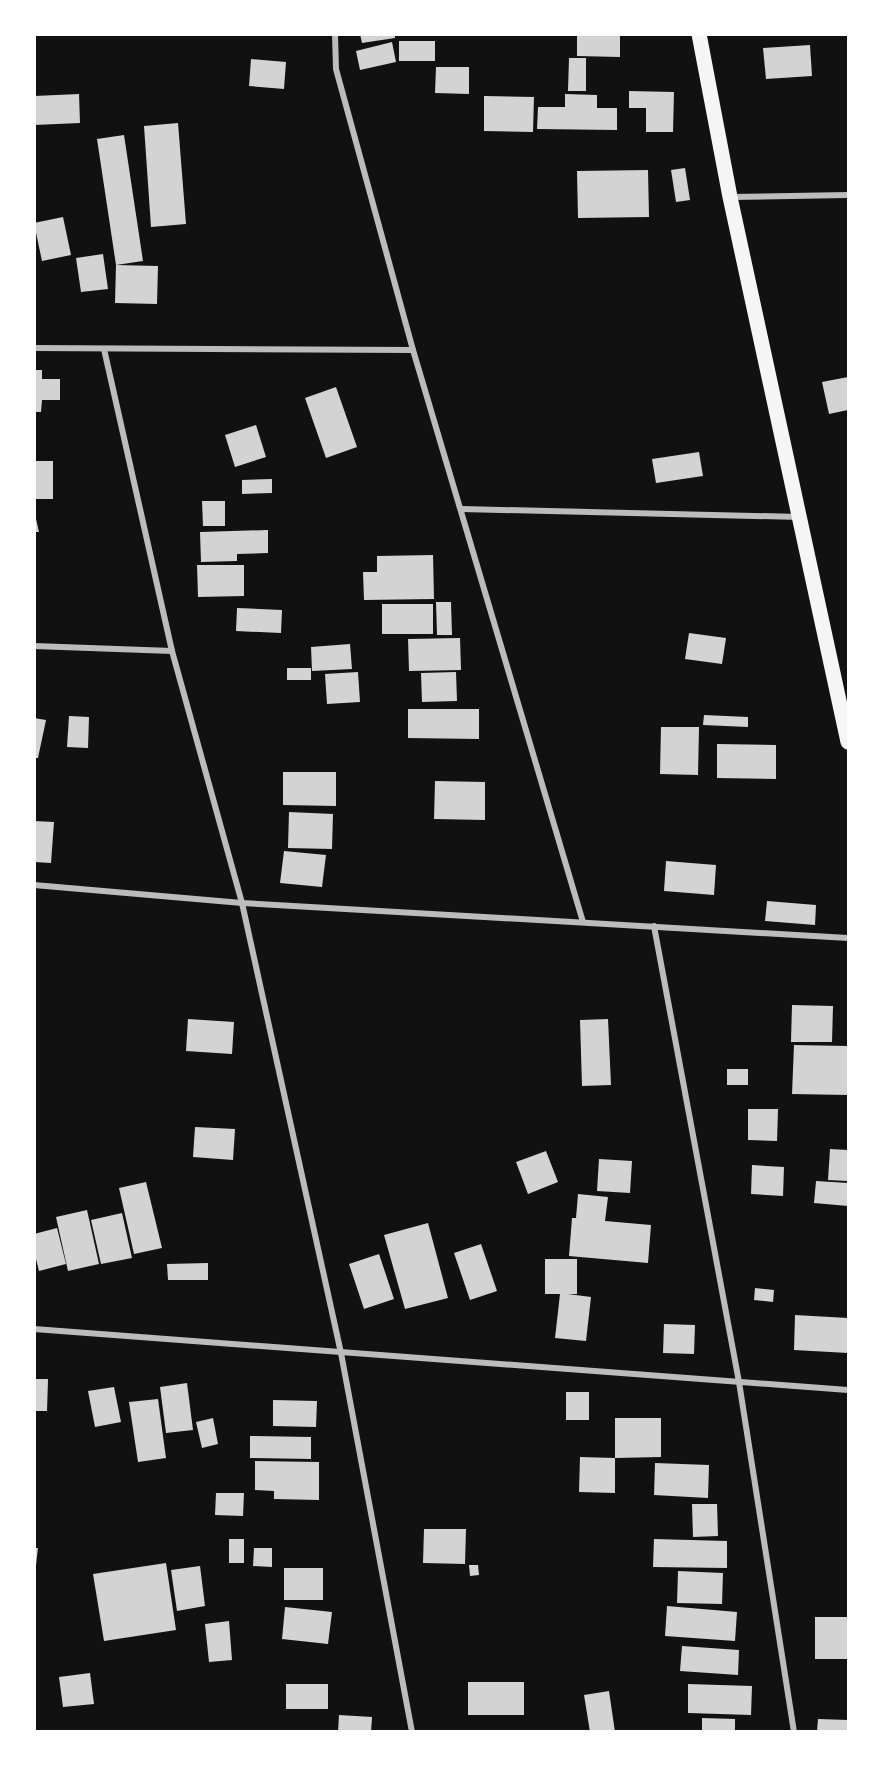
<svg xmlns="http://www.w3.org/2000/svg" width="883" height="1766" viewBox="0 0 883 1766" font-family="'PT Sans',sans-serif">
<style>
.building{fill:#d3d3d3}
.lines{fill:none;stroke-linecap:round;stroke-linejoin:round}
.minor{stroke:#bcbcbc;stroke-width:6}
.primary{stroke:#f5f5f5;stroke-width:15}
</style>
<rect width="100%" height="100%" fill="#111"/>
<g class="building">
<path d="M360,34H395V38L362,43Z"/>
<path d="M577,34H620V57L577,56Z"/>
<rect x="399" y="41" width="36" height="20"/>
<path d="M392,42L396,62L360,70L356,51Z"/>
<path d="M810,45L812,76L766,79L763,48Z"/>
<path d="M569,58H586V91H568Z"/>
<path d="M251,59L286,62L284,89L249,86Z"/>
<path d="M436,67H469V94L435,93Z"/>
<path d="M629,91L674,92L673,132H646V108H629Z"/>
<path d="M79,94L80,123L34,125V96Z"/>
<path d="M565,94L597,95V108H617V130L537,129L538,107H565Z"/>
<path d="M484,96L534,97L533,132L484,131Z"/>
<path d="M178,123L186,224L151,227L144,126Z"/>
<path d="M124,135L143,261L116,265L97,139Z"/>
<path d="M685,168L690,200L676,202L671,170Z"/>
<path d="M648,170L649,217L578,218L577,171Z"/>
<path d="M63,217L71,255L42,261L34,223Z"/>
<path d="M103,254L108,289L81,292L76,258Z"/>
<path d="M116,265L158,266L157,304L115,303Z"/>
<path d="M34,370H42V379H60V400H42L41,412H34Z"/>
<path d="M848,377V410L829,414L822,382Z"/>
<path d="M336,387L357,447L326,458L305,398Z"/>
<path d="M256,425L266,457L235,467L225,435Z"/>
<path d="M699,452L703,476L656,483L652,459Z"/>
<rect x="34" y="461" width="19" height="38"/>
<path d="M272,479V493L242,494V480Z"/>
<path d="M202,501H225V526H203Z"/>
<path d="M34,510L39,532H34Z"/>
<path d="M268,530V553L237,554V561L201,562L200,532Z"/>
<path d="M433,555L434,599L364,600L363,572H377V556Z"/>
<path d="M197,565H244V596L198,597Z"/>
<path d="M436,602H451L452,635H437Z"/>
<rect x="382" y="604" width="51" height="30"/>
<path d="M237,608L282,610L281,633L236,631Z"/>
<path d="M689,633L726,638L722,664L685,659Z"/>
<path d="M460,638L461,670L409,671L408,639Z"/>
<path d="M350,644L352,669L312,671L311,647Z"/>
<rect x="287" y="668" width="24" height="12"/>
<path d="M358,672L360,702L327,704L325,674Z"/>
<path d="M456,672L457,701L422,702L421,673Z"/>
<path d="M408,709H479V739L408,738Z"/>
<path d="M704,715L748,717V727L703,725Z"/>
<path d="M69,716L89,717L88,748L67,747Z"/>
<path d="M34,718L46,720L38,758H34Z"/>
<path d="M661,727H699L698,775L660,774Z"/>
<path d="M717,744L776,745V779L717,778Z"/>
<path d="M283,772H336V806L283,805Z"/>
<path d="M435,781L485,782V820L434,819Z"/>
<path d="M289,812L333,814L332,849L288,848Z"/>
<path d="M34,821L54,822L51,863L34,862Z"/>
<path d="M284,851L326,855L322,887L280,883Z"/>
<path d="M666,861L716,865L714,895L664,891Z"/>
<path d="M767,901L816,905L815,925L765,921Z"/>
<path d="M792,1005L833,1006L832,1042H791Z"/>
<path d="M188,1019L234,1022L232,1054L186,1051Z"/>
<path d="M608,1019L611,1085L582,1086L580,1020Z"/>
<path d="M794,1045L848,1046V1095L792,1094Z"/>
<rect x="727" y="1069" width="21" height="16"/>
<path d="M748,1109H778L777,1141L748,1140Z"/>
<path d="M195,1127L235,1129L233,1160L193,1157Z"/>
<path d="M830,1149L848,1150V1181L828,1180Z"/>
<path d="M546,1151L558,1182L528,1194L516,1162Z"/>
<path d="M599,1159L632,1161L630,1193L597,1191Z"/>
<path d="M752,1165L784,1167L783,1196L751,1194Z"/>
<path d="M816,1181L848,1183V1206L814,1203Z"/>
<path d="M146,1182L162,1248L134,1254L119,1188Z"/>
<path d="M578,1194L608,1197L605,1221L651,1225L648,1263L569,1256L572,1218H576Z"/>
<path d="M87,1210L99,1264L68,1271L56,1217Z"/>
<path d="M122,1213L132,1258L101,1264L91,1220Z"/>
<path d="M428,1223L448,1298L405,1309L384,1235Z"/>
<path d="M57,1228L66,1264L39,1271L34,1251V1234Z"/>
<path d="M481,1244L497,1291L470,1300L454,1253Z"/>
<path d="M379,1254L394,1299L364,1309L349,1264Z"/>
<path d="M545,1259H577V1294H568L591,1297L586,1341L555,1338L560,1294H545Z"/>
<path d="M208,1263V1280H168L167,1264Z"/>
<path d="M755,1288L774,1290L773,1302L754,1300Z"/>
<path d="M795,1315L848,1318V1353L794,1350Z"/>
<path d="M664,1324L695,1325L694,1354L663,1353Z"/>
<path d="M34,1379H48L47,1411H34Z"/>
<path d="M187,1383L193,1430L166,1433L160,1387Z"/>
<path d="M114,1387L121,1422L95,1427L88,1391Z"/>
<rect x="566" y="1392" width="23" height="28"/>
<path d="M158,1399L166,1458L138,1462L129,1402Z"/>
<path d="M273,1400L317,1401L316,1427L273,1426Z"/>
<path d="M213,1418L218,1444L202,1448L196,1422Z"/>
<path d="M615,1418H661V1457L615,1458Z"/>
<path d="M250,1436L311,1437V1459L250,1458Z"/>
<path d="M580,1457L615,1458V1493L579,1492Z"/>
<path d="M255,1461L319,1462V1500L274,1499V1491L255,1490Z"/>
<path d="M655,1463L709,1465L708,1498L654,1495Z"/>
<path d="M216,1493H244L243,1516L215,1515Z"/>
<path d="M692,1504H717L718,1536L693,1537Z"/>
<path d="M424,1529H466L465,1564L423,1563Z"/>
<rect x="229" y="1539" width="15" height="24"/>
<path d="M654,1539L727,1541V1568L653,1567Z"/>
<path d="M34,1548H38L36,1565H34Z"/>
<path d="M254,1548H272V1567L253,1566Z"/>
<path d="M166,1563L176,1630L104,1641L93,1574Z"/>
<path d="M469,1565H478L479,1575L470,1576Z"/>
<path d="M200,1566L205,1606L177,1611L171,1570Z"/>
<rect x="284" y="1568" width="39" height="32"/>
<path d="M678,1571L723,1573L722,1604L677,1603Z"/>
<path d="M667,1606L737,1612L735,1641L665,1636Z"/>
<path d="M285,1607L332,1612L328,1644L282,1639Z"/>
<rect x="815" y="1617" width="33" height="42"/>
<path d="M229,1621L232,1660L209,1662L205,1624Z"/>
<path d="M682,1646L739,1650L738,1675L680,1671Z"/>
<path d="M90,1673L94,1704L63,1707L59,1677Z"/>
<rect x="468" y="1682" width="56" height="33"/>
<rect x="286" y="1684" width="42" height="25"/>
<path d="M688,1684L752,1686L751,1715L688,1713Z"/>
<path d="M609,1691L615,1732H590L584,1695Z"/>
<path d="M339,1715L372,1717L371,1732H338Z"/>
<path d="M702,1718L735,1719V1732H702Z"/>
<path d="M818,1719L848,1720V1732H817Z"/>
</g>
<g class="lines">
<g class="minor">
<path d="M335,34L336,69L413,350L583,922"/>
<path d="M731,197L848,195"/>
<path d="M34,348L413,350"/>
<path d="M104,349L172,651L242,903L341,1353L412,1732"/>
<path d="M462,509L800,517"/>
<path d="M34,646L172,651"/>
<path d="M34,885L242,903L848,938"/>
<path d="M654,926L739,1382L794,1732"/>
<path d="M34,1329L848,1390"/>
</g>
<path class="primary" d="M699,34L730,197L848,742"/>
</g>
<rect width="883" height="1766" fill="none" stroke="#ffffff" stroke-width="72"/>
</svg>
